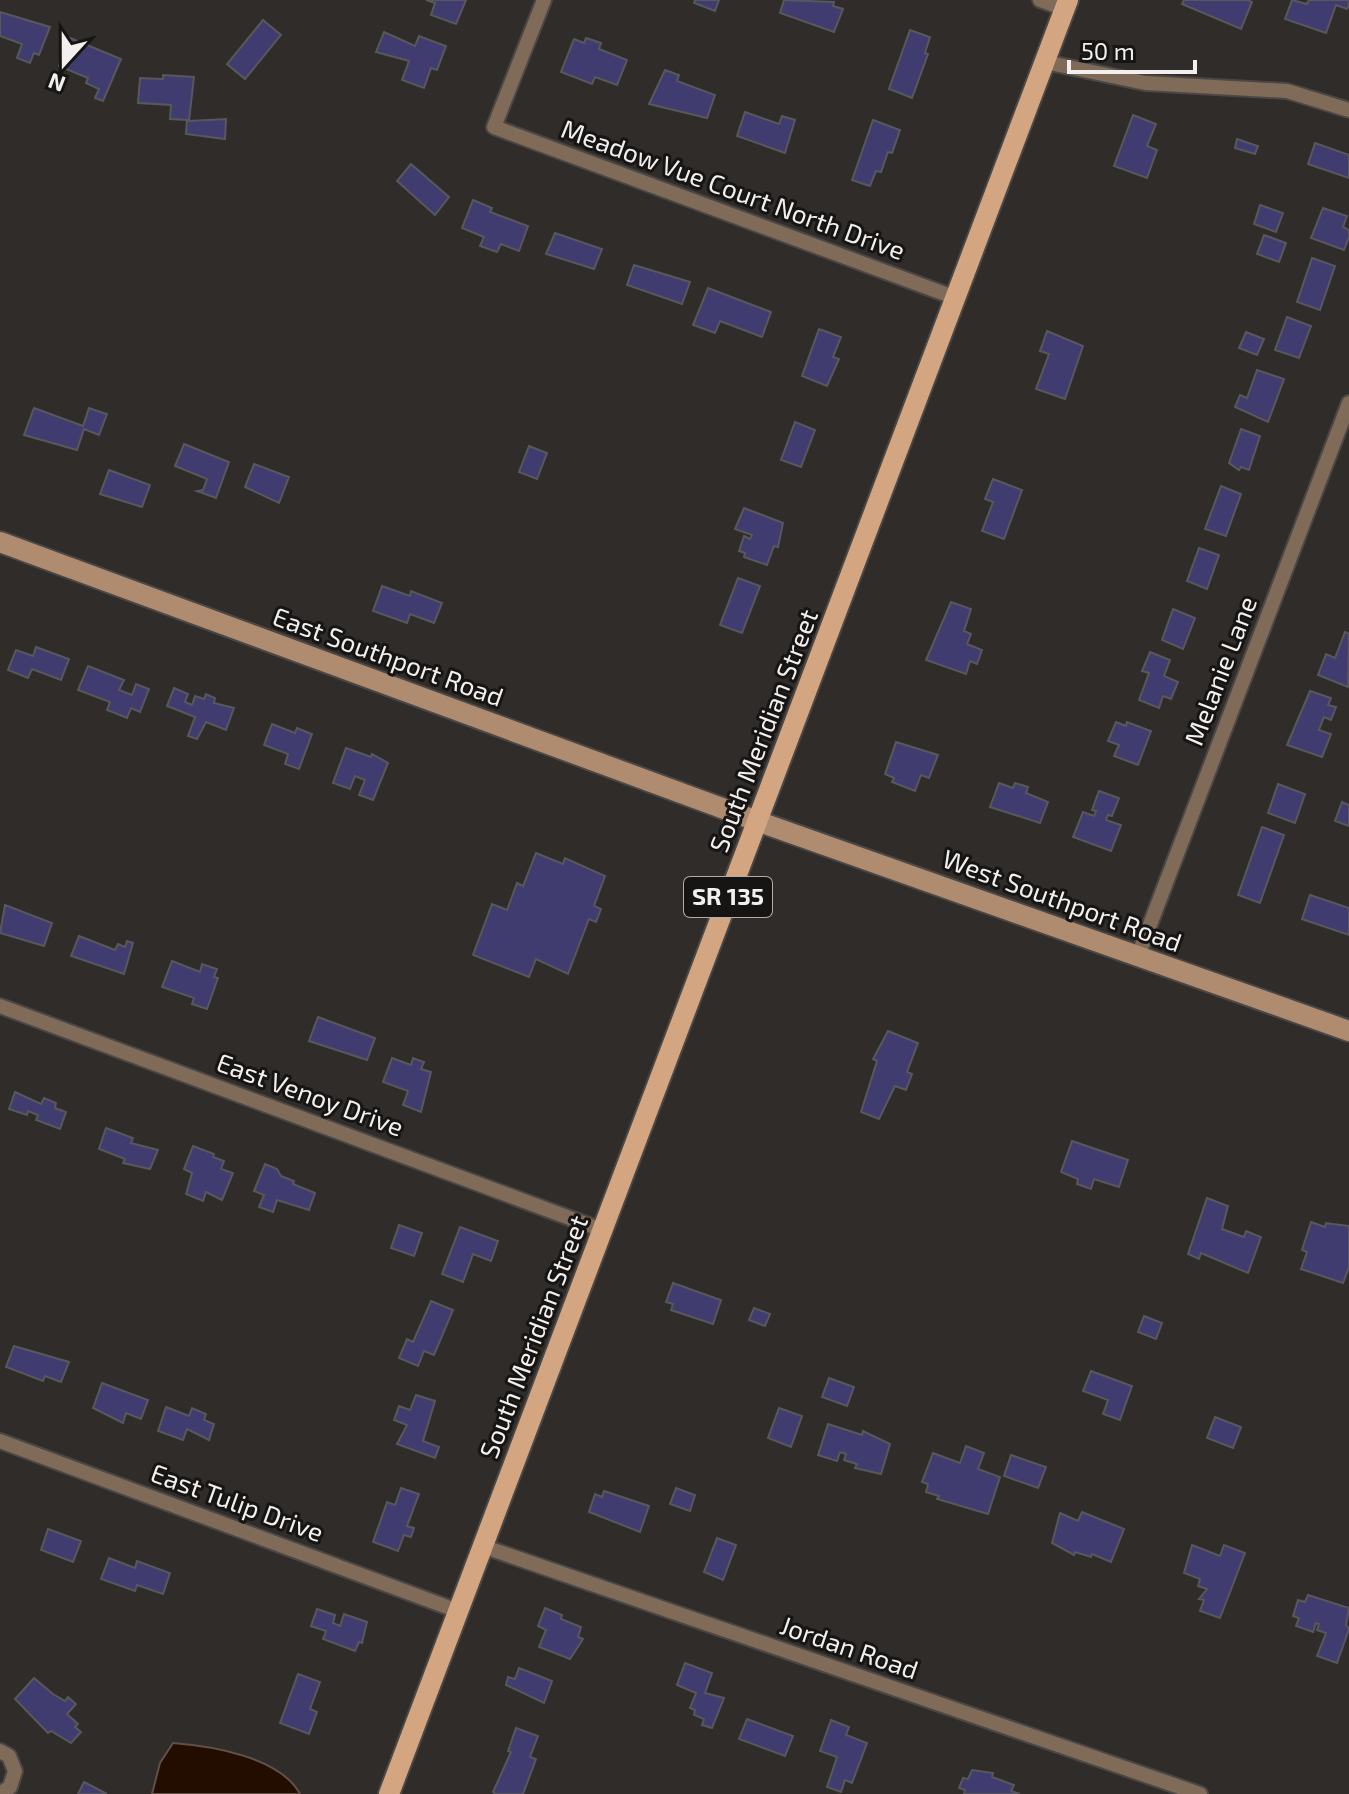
<svg xmlns="http://www.w3.org/2000/svg" width="1349" height="1794" viewBox="0 0 1349 1794" font-family="'Exo 2',sans-serif">
<style>
.water{fill:#230c00;stroke:#615047;stroke-width:2}
.building{fill:#413c6f;stroke:#58585c;stroke-width:2}
.lines{fill:none;stroke-linecap:round;stroke-linejoin:round}
.street-casing{stroke:#4a4745;stroke-width:18}
.secondary-casing{stroke:#4a4745;stroke-width:24}
.primary-casing{stroke:#4a4745;stroke-width:24}
.street{stroke:#806a58;stroke-width:14}
.secondary{stroke:#af8c70;stroke-width:20}
.primary{stroke:#d3a681;stroke-width:20}
.labels{text-anchor:middle;stroke-width:6;stroke-linejoin:round;paint-order:stroke}
.shield{fill:#161513;stroke:#b0aeac;stroke-width:2}
.shield-label{font-size:24px;font-weight:bold;fill:#f2efee}
.street-label{font-size:26px;fill:#f2efee;stroke:#161513}
</style>
<rect width="100%" height="100%" fill="#2f2c29"/>
<path class="water" d="M173,1743C212,1746 280,1757 300,1794H152L160,1763Z"/>
<g class="building">
<path d="M426,0H466L456,24L431,15L435,3Z"/>
<path d="M695,0H719L715,11L694,3Z"/>
<path d="M784,0L834,2L833,6L843,9L834,32L780,13Z"/>
<path d="M1184,0H1247L1252,2L1241,29L1182,4Z"/>
<path d="M1292,0L1307,4L1309,0H1349V4L1347,9L1336,5L1326,33L1285,19Z"/>
<path d="M0,12L50,27L39,55L34,53L30,63L17,58L22,44L0,36Z"/>
<path d="M263,20L281,35L245,79L227,64Z"/>
<path d="M910,30L930,37L925,53L928,54L912,98L889,89Z"/>
<path d="M384,32L415,46L419,36L446,46L437,70L431,68L424,88L402,80L409,61L376,52Z"/>
<path d="M70,38L121,59L103,101L95,98L99,89L86,83L88,78L59,66Z"/>
<path d="M586,38L601,43L599,49L627,60L617,85L595,77L592,84L561,72L574,39L584,43Z"/>
<path d="M665,70L679,75L677,81L715,95L707,118L649,104Z"/>
<path d="M163,75L194,77L189,121L226,119L225,139L186,134L187,120L170,119L171,105L138,103L140,78L163,79Z"/>
<path d="M745,112L779,124L782,116L795,120L785,153L737,136Z"/>
<path d="M1133,115L1156,124L1147,146L1157,150L1147,178L1114,166Z"/>
<path d="M873,120L900,130L892,153L888,152L881,172L876,171L870,186L852,180Z"/>
<path d="M1237,139L1258,146L1255,154L1235,148Z"/>
<path d="M1315,143L1349,155V178L1308,164Z"/>
<path d="M411,164L449,197L435,215L397,181Z"/>
<path d="M473,200L492,208L490,212L528,226L519,251L501,244L497,252L480,246L484,237L462,228Z"/>
<path d="M1260,205L1283,213L1276,232L1254,224Z"/>
<path d="M1323,208L1347,216L1343,227L1349,230V237L1344,250L1311,238Z"/>
<path d="M555,233L602,249L594,269L546,254Z"/>
<path d="M1264,235L1286,243L1279,262L1257,254Z"/>
<path d="M1312,258L1335,266L1320,310L1297,302Z"/>
<path d="M634,265L690,282L682,304L627,285Z"/>
<path d="M708,288L771,312L762,337L720,321L715,333L693,325Z"/>
<path d="M1287,317L1311,326L1299,358L1275,350Z"/>
<path d="M819,329L841,337L833,357L839,359L827,386L802,376Z"/>
<path d="M1047,331L1083,346L1065,399L1036,389L1049,354L1040,351Z"/>
<path d="M1246,332L1264,339L1257,355L1239,348Z"/>
<path d="M1257,370L1284,379L1268,422L1235,407L1240,395L1247,398Z"/>
<path d="M34,408L83,426L89,408L107,414L99,435L84,429L77,450L24,435Z"/>
<path d="M795,422L815,430L801,467L781,460Z"/>
<path d="M1241,429L1260,436L1249,470L1241,467L1239,470L1229,463Z"/>
<path d="M184,444L229,462L216,498L197,491L203,490L207,479L175,466Z"/>
<path d="M529,446L547,453L537,479L519,472Z"/>
<path d="M254,464L289,477L279,503L245,487Z"/>
<path d="M109,470L150,485L142,507L100,494Z"/>
<path d="M993,479L1022,490L1004,539L982,531L993,502L985,499Z"/>
<path d="M1221,486L1241,494L1226,536L1205,529Z"/>
<path d="M744,508L783,523L778,547L774,546L767,565L744,557L745,553L739,551L744,536L750,539L752,535L735,529Z"/>
<path d="M1199,548L1219,555L1207,589L1187,581Z"/>
<path d="M738,578L760,586L742,633L720,625Z"/>
<path d="M382,586L410,596L411,591L442,603L434,623L410,614L407,623L373,611Z"/>
<path d="M951,602L971,609L964,631L971,634L967,644L982,650L977,664L970,661L966,674L926,660Z"/>
<path d="M1173,609L1195,618L1183,649L1162,640Z"/>
<path d="M1345,632L1349,634L1348,687L1318,675L1326,654L1335,658Z"/>
<path d="M36,647L69,659L61,680L32,669L28,678L8,670L16,650L33,656Z"/>
<path d="M1150,652L1170,660L1164,676L1178,682L1171,699L1163,696L1159,708L1139,700L1149,673L1142,671Z"/>
<path d="M88,666L124,680L119,690L132,695L136,684L149,689L140,712L131,708L127,718L107,710L110,702L78,690Z"/>
<path d="M174,688L188,694L185,702L192,705L195,696L204,699L206,694L215,698L214,703L234,708L226,730L206,722L197,739L188,736L195,717L167,706Z"/>
<path d="M1310,691L1331,698L1328,705L1336,707L1331,720L1324,717L1319,730L1331,734L1322,757L1287,745Z"/>
<path d="M1116,722L1126,726L1127,722L1151,731L1138,765L1114,756L1119,745L1108,741Z"/>
<path d="M272,724L295,733L297,728L312,734L299,769L285,764L288,754L264,745Z"/>
<path d="M896,742L938,755L929,778L921,775L915,791L892,782L894,778L885,774Z"/>
<path d="M346,748L371,757L372,754L388,763L373,800L359,795L365,780L355,776L350,789L333,783Z"/>
<path d="M999,783L1013,788L1015,783L1028,787L1026,793L1048,802L1040,823L990,807Z"/>
<path d="M1278,784L1305,794L1295,823L1268,813Z"/>
<path d="M1099,791L1119,798L1112,816L1108,815L1106,820L1121,825L1111,851L1073,837L1083,812L1094,816L1096,811L1092,810Z"/>
<path d="M1342,802L1349,805V826L1335,821Z"/>
<path d="M1262,827L1284,835L1260,903L1238,895Z"/>
<path d="M536,853L563,864L565,858L605,876L594,906L601,909L596,922L589,919L568,974L536,959L529,977L473,955L492,904L507,910L517,883L523,886Z"/>
<path d="M1310,895L1349,908V935L1302,919Z"/>
<path d="M5,905L52,923L44,946L0,933Z"/>
<path d="M79,936L115,950L118,944L125,947L127,941L133,943L124,974L71,956Z"/>
<path d="M172,961L200,972L202,964L217,969L214,977L218,978L207,1009L192,1004L194,998L162,987Z"/>
<path d="M318,1017L375,1038L367,1060L309,1041Z"/>
<path d="M888,1031L918,1043L907,1072L912,1074L906,1090L895,1086L879,1119L861,1112L877,1061L873,1059Z"/>
<path d="M392,1058L411,1065L413,1058L424,1062L421,1069L431,1072L421,1112L403,1105L408,1091L383,1082Z"/>
<path d="M15,1092L41,1104L44,1098L56,1103L55,1108L66,1112L60,1129L36,1120L38,1115L28,1111L27,1115L9,1109Z"/>
<path d="M106,1128L133,1138L131,1143L158,1150L150,1169L123,1163L125,1159L99,1149Z"/>
<path d="M1072,1141L1128,1160L1119,1187L1094,1179L1091,1189L1077,1184L1078,1179L1061,1172Z"/>
<path d="M193,1146L214,1154L213,1157L224,1161L221,1169L233,1173L222,1200L206,1192L203,1201L186,1194L192,1173L184,1169Z"/>
<path d="M265,1164L277,1169L281,1176L294,1181L293,1184L315,1193L309,1210L277,1200L273,1212L259,1207L264,1195L254,1191Z"/>
<path d="M1207,1198L1228,1206L1222,1229L1244,1237L1246,1231L1261,1237L1248,1273L1201,1253L1199,1259L1188,1254Z"/>
<path d="M1311,1222L1325,1227L1326,1223L1349,1226V1267L1343,1283L1301,1269L1307,1252L1302,1250Z"/>
<path d="M399,1225L422,1233L414,1256L391,1248Z"/>
<path d="M460,1227L498,1241L491,1261L473,1254L463,1282L442,1274Z"/>
<path d="M673,1283L721,1300L713,1324L671,1310L673,1304L666,1302Z"/>
<path d="M431,1301L453,1310L434,1355L424,1351L418,1366L399,1358L407,1339L413,1342Z"/>
<path d="M754,1308L770,1314L765,1326L749,1320Z"/>
<path d="M1144,1316L1162,1323L1156,1339L1138,1332Z"/>
<path d="M14,1346L69,1362L61,1382L45,1376L43,1381L6,1367Z"/>
<path d="M1091,1371L1132,1386L1120,1420L1103,1414L1108,1400L1083,1391Z"/>
<path d="M829,1378L854,1387L847,1406L822,1397Z"/>
<path d="M102,1383L148,1400L141,1419L126,1413L123,1423L93,1408Z"/>
<path d="M416,1395L435,1401L423,1441L439,1447L435,1458L397,1444L407,1425L394,1420L399,1406L410,1410Z"/>
<path d="M166,1407L189,1416L192,1408L206,1414L204,1420L214,1424L209,1440L187,1429L183,1440L158,1431Z"/>
<path d="M779,1408L802,1416L791,1447L768,1438Z"/>
<path d="M1215,1417L1241,1427L1233,1448L1207,1438Z"/>
<path d="M828,1424L862,1435L863,1431L890,1444L881,1474L855,1468L857,1464L844,1460L846,1454L840,1452L837,1461L818,1455Z"/>
<path d="M966,1446L984,1453L978,1469L1000,1477L988,1514L937,1499L939,1496L926,1492L928,1484L922,1482L933,1453L960,1463Z"/>
<path d="M1011,1455L1046,1467L1038,1488L1004,1476Z"/>
<path d="M401,1488L419,1494L407,1526L414,1528L411,1537L404,1535L398,1551L373,1542L387,1502L395,1505Z"/>
<path d="M676,1488L695,1495L690,1511L670,1504Z"/>
<path d="M604,1491L649,1506L640,1532L589,1512L595,1494L602,1497Z"/>
<path d="M1082,1512L1124,1529L1111,1562L1092,1554L1091,1557L1075,1552L1074,1555L1052,1543L1060,1513L1078,1521Z"/>
<path d="M48,1529L81,1541L73,1562L41,1550Z"/>
<path d="M717,1538L736,1545L723,1580L704,1572Z"/>
<path d="M1192,1545L1220,1556L1224,1545L1245,1553L1220,1618L1200,1611L1204,1600L1199,1599L1207,1589L1198,1586L1200,1579L1184,1573Z"/>
<path d="M109,1558L135,1568L137,1561L170,1573L163,1594L137,1585L135,1591L101,1579Z"/>
<path d="M1308,1595L1349,1608L1346,1625L1349,1629L1337,1663L1317,1656L1326,1633L1317,1630L1319,1624L1316,1623L1313,1632L1296,1626L1299,1618L1293,1616L1298,1600L1305,1602Z"/>
<path d="M545,1608L562,1615L561,1619L581,1627L578,1637L583,1639L570,1659L539,1647L546,1630L538,1626Z"/>
<path d="M317,1609L335,1615L333,1623L340,1626L344,1614L367,1622L362,1643L359,1642L355,1651L323,1639L326,1631L311,1626Z"/>
<path d="M685,1663L712,1673L705,1693L724,1698L712,1728L702,1725L704,1719L694,1715L695,1710L690,1708L696,1693L677,1685Z"/>
<path d="M519,1668L552,1681L544,1703L506,1685L508,1677L515,1679Z"/>
<path d="M298,1674L320,1682L310,1709L317,1712L309,1734L280,1723Z"/>
<path d="M34,1678L53,1694L65,1701L68,1697L76,1704L67,1714L78,1724L75,1727L81,1732L71,1743L51,1731L48,1733L15,1699Z"/>
<path d="M747,1719L793,1736L785,1756L739,1739Z"/>
<path d="M831,1720L849,1727L846,1735L867,1743L852,1783L845,1780L841,1792L827,1787L837,1757L820,1751Z"/>
<path d="M516,1728L538,1736L530,1757L536,1759L523,1794H496L493,1792L511,1752L508,1751Z"/>
<path d="M972,1770L993,1773L992,1777L1014,1785L1011,1791L1020,1794H964L965,1790L959,1788L963,1778L968,1779Z"/>
<path d="M84,1782L107,1794H78Z"/>
</g>
<g class="lines">
<g class="street-casing">
<g id="street">
<path d="M544,0L494,127L956,298"/>
<path d="M1040,0L1065,9"/>
<path d="M1045,62L1145,83L1287,91L1349,110"/>
<path d="M1138,956L1349,403"/>
<path d="M0,1006L602,1230"/>
<path d="M0,1441L458,1611"/>
<path d="M482,1546L1200,1794"/>
<path d="M0,1751L9,1756L15,1771L10,1787L0,1794"/>
</g>
</g>
<g class="secondary-casing">
<path id="secondary" d="M0,542L757,821L1349,1031"/>
</g>
<g class="primary-casing">
<path id="primary" d="M389,1794L1068,0"/>
</g>
<use href="#street" class="street"/>
<use href="#secondary" class="secondary"/>
<use href="#primary" class="primary"/>
</g>
<g class="labels">
<rect class="shield" x="684" y="877" width="88" height="40" rx="6"/>
<g class="shield-label">
<text x="728" y="905">SR 135</text>
</g>
<g class="street-label">
<text transform="translate(733 190) rotate(20)" y="9">Meadow Vue Court North Drive</text>
<text transform="translate(388 657) rotate(20)" y="9">East Southport Road</text>
<text transform="translate(1221 671) rotate(-69)" y="9">Melanie Lane</text>
<text transform="translate(764 731) rotate(-69)" y="9">South Meridian Street</text>
<text transform="translate(1062 901) rotate(20)" y="9">West Southport Road</text>
<text transform="translate(310 1095) rotate(20)" y="9">East Venoy Drive</text>
<text transform="translate(534 1337) rotate(-69)" y="9">South Meridian Street</text>
<text transform="translate(237 1503) rotate(20)" y="9">East Tulip Drive</text>
<text transform="translate(849 1648) rotate(19)" y="9">Jordan Road</text>
</g>
</g>
<g transform="translate(64 64) rotate(201)" stroke="#161513" stroke-width="6" paint-order="stroke">
<path d="M0-6L14 30L0 20L-14 30Z" fill="#f2efee"/>
<text y="-12" font-size="22" font-weight="bold" text-anchor="middle" fill="#f2efee">N</text>
</g>
<path d="M1069 60v12h126v-12" fill="none" stroke="#f2efee" stroke-width="4"/>
<text x="1081" y="60" font-size="24" fill="#f2efee" stroke="#161513" stroke-width="6" paint-order="stroke">50 m</text>
</svg>
